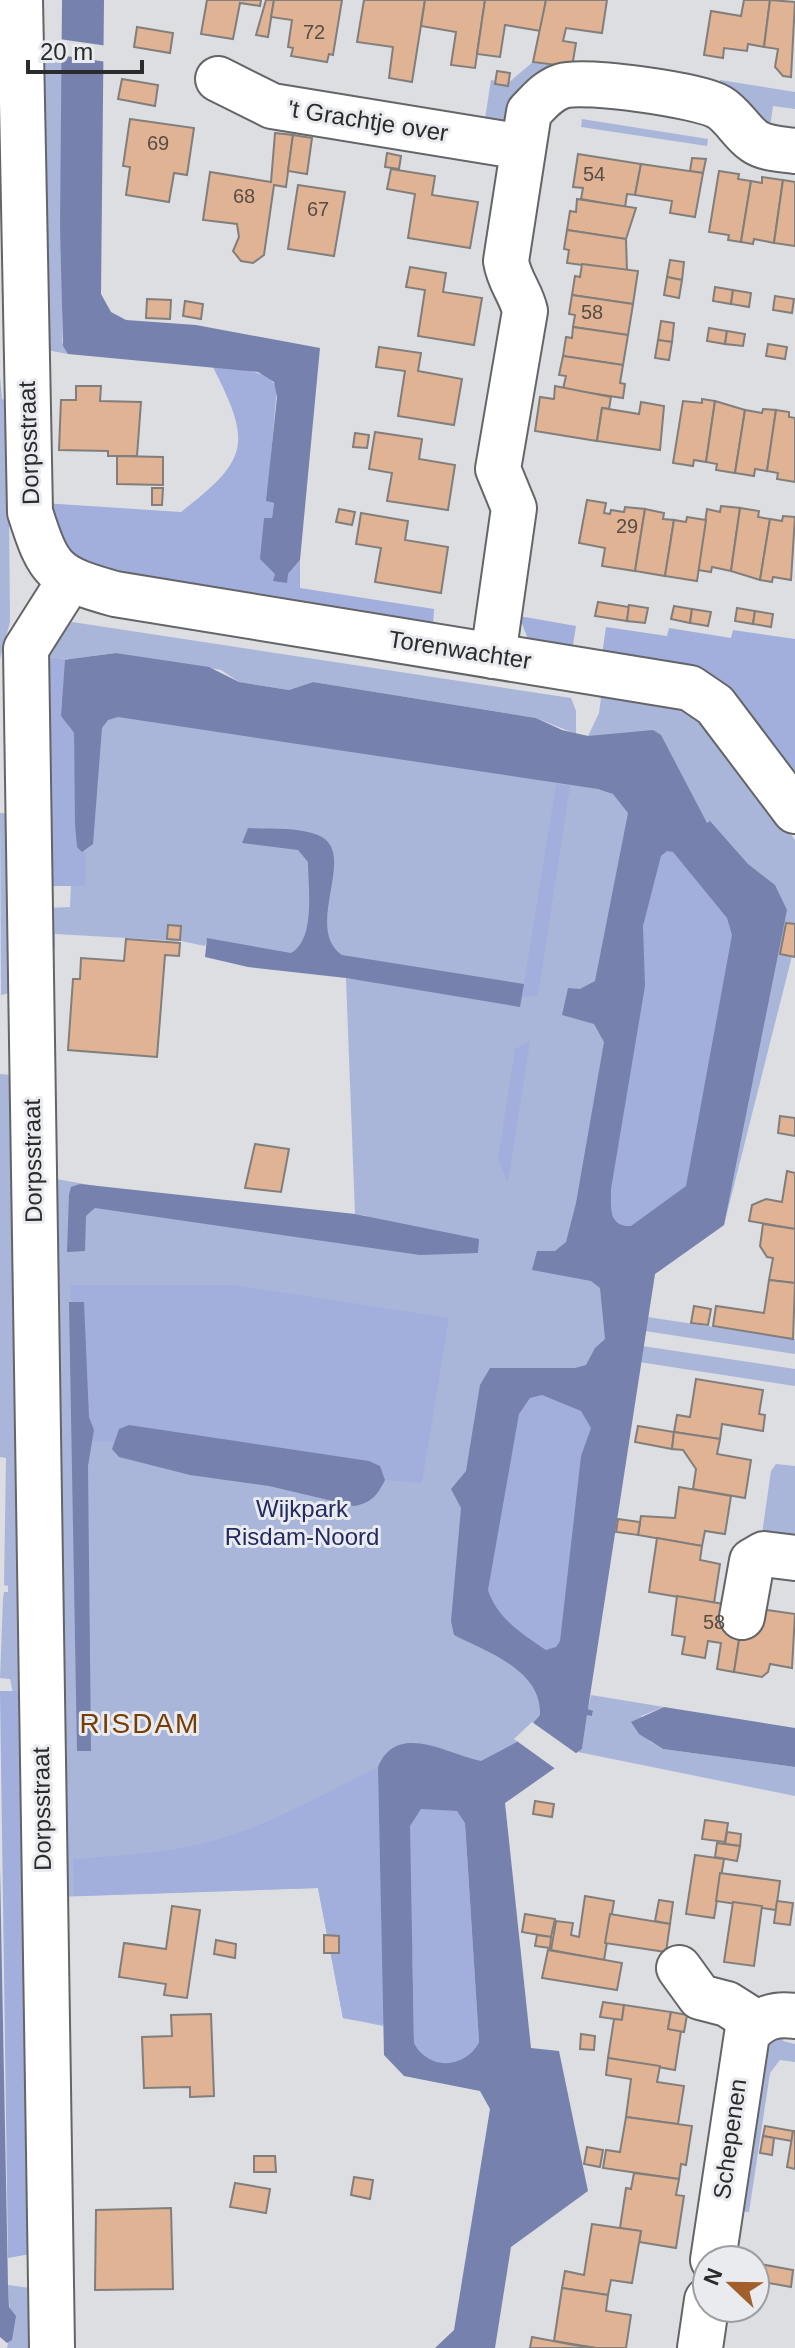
<svg xmlns="http://www.w3.org/2000/svg" width="795" height="2348" viewBox="0 0 795 2348" font-family="Helvetica,sans-serif">
<style>
.green{fill:#aab5da}
.forest{fill:#a2afdc}
.water{fill:#7682ad;fill-rule:evenodd}
.pier{fill:#dddee1}
.building{fill:#e0b395;stroke:#817e7c;stroke-width:2}
.lines{fill:none;stroke-linecap:round;stroke-linejoin:round}
.minor-casing{stroke:#646567;stroke-width:48}
.tertiary-casing{stroke:#646567;stroke-width:48}
.minor{stroke:#fff;stroke-width:44}
.tertiary{stroke:#fff;stroke-width:44}
.labels{text-anchor:middle;stroke-width:6;stroke-linejoin:round;paint-order:stroke}
.number-label{font-size:20px;fill:#584d46}
.street-label{font-size:24px;fill:#2a2b2c;stroke:#eaebef}
.park-label{font-size:24px;fill:#222b62;stroke:#eaebef}
.quarter-label{font-size:28px;letter-spacing:2px;fill:#753c06;stroke:#eaebef}
</style>
<rect width="100%" height="100%" fill="#dddee1"/>
<g class="green">
<path d="M42,51L63,55L62,342L68,354L41,349Z"/>
<path d="M533,62L555,65L554,71L509,119L502,124L484,125L491,80L508,83Z"/>
<path d="M720,80L795,92V109L773,106L769,134L718,91Z"/>
<path d="M582,119L708,139L707,146L581,127Z"/>
<path d="M0,376L2,399L8,401L10,622L0,659Z"/>
<path d="M72,622L571,698L576,711V734L588,736L599,713L602,690L674,702L705,720L795,840V944L724,1225L655,1274L562,1714L482,1791L383,2026L343,2018L318,1888L56,1897L10,1679L0,1678L3,1599L4,1592H8V1586L4,1585L6,1458L0,1457V1074L11,1075L56,1179L367,1234V1216L355,1214L346,978L356,980L207,941L205,946L181,941L55,934V948H50L48,908L70,907L79,686L576,734L536,718L313,682L289,690L239,682L221,670L116,653L70,659L43,657Z"/>
<path d="M0,813H8L13,992L1,995Z"/>
<path d="M647,1317L795,1339V1354L645,1331Z"/>
<path d="M642,1346L795,1369V1386L639,1362Z"/>
<path d="M776,1464L795,1466V1546L762,1534L771,1471Z"/>
<path d="M591,1695L664,1707L641,1716L649,1741L663,1749L795,1767V1796L578,1752L582,1749L587,1714L592,1716L593,1712L588,1709Z"/>
<path d="M784,2033L783,2041L795,2044V2062L780,2060L770,2073L749,2212L735,2211L764,2044Z"/>
<path d="M8,2285L30,2288L31,2348H7C13,2325 9,2311 8,2285Z"/>
</g>
<g class="forest">
<path d="M213,367C233,370 267,367 277,388L267,501L274,503L272,518H264L288,574L300,560V588L434,609L433,626L78,571L43,503L181,512C249,459 252,444 213,367Z"/>
<path d="M519,616L576,626L572,651L528,639Z"/>
<path d="M606,627L667,636L669,628L731,638L733,630L795,639V784L602,655Z"/>
<path d="M43,657L70,659L65,660L69,727L74,733L77,847L86,853L85,886H49Z"/>
<path d="M556,784L570,786L538,996L522,997Z"/>
<path d="M667,851L673,852L727,918L732,935L686,1186L631,1226C608,1227 611,1207 611,1189L643,926L661,856Z"/>
<path d="M530,1041L508,1183L498,1159L515,1049Z"/>
<path d="M69,1285H234L449,1318L422,1483L385,1480L384,1474L369,1461L129,1425L119,1429L114,1442L93,1441Z"/>
<path d="M541,1395L581,1411L591,1428L581,1456L560,1641L556,1648L546,1650C522,1634 497,1618 488,1590L519,1414L530,1398Z"/>
<path d="M0,1691H20L30,2254L8,2258Z"/>
<path d="M378,1767L383,2024L343,2018L318,1888L74,1896L73,1859C112,1856 152,1854 190,1846C257,1833 317,1797 378,1767Z"/>
<path d="M421,1809L457,1811L465,1823L479,2042C465,2070 429,2071 414,2043L410,1826Z"/>
</g>
<g class="water">
<path d="M62,0H104L101,294L111,312L126,320L196,325L320,348L300,560L288,574L287,583L273,581L275,574L260,559L264,518H272L274,503L266,501L277,397L274,382L258,372L68,354L63,346L60,227Z"/>
<path d="M116,653L209,667L239,682L289,690L313,682L536,718L562,730L588,736L653,730L661,735L707,823L710,821L748,864L775,885L787,910L724,1225L655,1274L588,1709L593,1711L592,1716L587,1715L582,1749L505,1803L531,2048L559,2051L588,2191L511,2247L495,2348H435L454,2330L490,2109L480,2091L404,2076L384,2055L378,1767C397,1721 447,1754 481,1761L517,1742L540,1715C542,1670 487,1652 454,1635L451,1621L461,1508L451,1489L466,1471L480,1385L490,1368H575L586,1365L595,1348L605,1339L600,1288L591,1281L532,1270L537,1251H555L566,1242L576,1203L604,1042L594,1024L562,1015L568,988L580,989L595,981L628,813L613,794L598,789L118,717L108,720L102,728L93,844L82,852L77,847L75,824L74,733L61,716L65,660L70,659ZM667,851L673,852L727,918L732,935L686,1186L631,1226C608,1227 611,1207 611,1189L645,986L643,926L661,856ZM542,1395L581,1411L591,1428L581,1456L560,1641L556,1647L546,1650C522,1634 497,1618 488,1590L519,1414L530,1398ZM421,1809L457,1811L465,1823L479,2042C465,2069 429,2071 414,2043L410,1826Z"/>
<path d="M248,828C269,829 298,827 318,835C360,852 302,927 342,955L524,984L520,1007L346,978L248,967L205,957L207,938L291,953C316,939 308,887 308,862L298,850L242,843Z"/>
<path d="M80,1184L355,1214L479,1239L478,1253L420,1255L95,1208L86,1216L85,1251L67,1252L69,1195L71,1187Z"/>
<path d="M69,1302H84L89,1417L94,1430L88,1466L91,1751H77Z"/>
<path d="M129,1425L369,1461L380,1466L385,1480C377,1496 371,1503 354,1506L269,1486L190,1475L119,1457L112,1449L119,1429Z"/>
<path d="M664,1707L795,1728V1767L663,1749L639,1734L631,1722Z"/>
<path d="M0,1868L8,2285L9,2307L16,2316L12,2340L7,2343L0,2337Z"/>
</g>
<g class="pier">
<path d="M59,39L108,46L107,62L59,55Z"/>
<path d="M532,1722L580,1756L557,1770L514,1739Z"/>
</g>
<g class="building">
<path d="M207,0H261L260,6L240,3L233,39L201,34Z"/>
<path d="M266,0H274L268,37L256,35Z"/>
<path d="M274,0H342L333,55L329,54L327,62L291,56L293,48L288,47L292,20L271,17Z"/>
<path d="M364,0H425L412,82L389,78L393,47L357,42Z"/>
<path d="M425,0H485L475,68L451,65L456,32L421,26Z"/>
<path d="M485,0H546L541,31L505,25L500,57L477,54Z"/>
<path d="M546,0H607L602,33L566,28L563,41L576,43L572,67L533,62Z"/>
<path d="M744,0H770L764,47L748,44L747,51L724,48L723,58L704,55L711,11L741,16Z"/>
<path d="M770,0L795,2L791,77L783,76L775,67L778,49L764,47Z"/>
<path d="M137,27L173,33L170,53L134,47Z"/>
<path d="M497,71L510,73L508,86L495,84Z"/>
<path d="M122,79L158,85L155,106L118,99Z"/>
<path d="M130,119L194,128L187,175L174,173L169,202L126,195L130,167L123,166Z"/>
<path d="M275,133L293,135L286,187L274,185L264,255L253,263L241,261L233,251L239,237L237,224L203,220L210,172L271,182Z"/>
<path d="M293,135L312,138L307,174L288,171Z"/>
<path d="M387,153L401,156L399,169L385,167Z"/>
<path d="M578,154L641,164L635,195L627,194L625,207L581,199L583,188L573,187Z"/>
<path d="M692,158L706,159L703,173L690,171Z"/>
<path d="M641,164L703,173L695,217L670,213L672,201L635,195Z"/>
<path d="M391,169L435,176L432,195L478,202L470,248L408,238L415,194L387,189Z"/>
<path d="M719,171L739,174L738,179L751,181L741,242L728,240L729,235L709,232Z"/>
<path d="M762,177L783,180L774,243L754,239L753,244L741,242L751,181L762,183Z"/>
<path d="M783,180L795,182V246L774,243Z"/>
<path d="M298,185L345,192L334,256L288,249Z"/>
<path d="M577,199L636,208L626,239L567,230L570,211L576,212Z"/>
<path d="M567,230L626,239L627,271L567,263L569,250L564,249Z"/>
<path d="M670,260L684,262L682,280L667,277Z"/>
<path d="M582,264L638,271L633,304L572,295L575,276L580,277Z"/>
<path d="M410,267L446,273L443,292L482,298L474,345L418,336L425,290L406,287Z"/>
<path d="M667,277L682,280L679,298L664,295Z"/>
<path d="M715,287L733,290L731,304L713,301Z"/>
<path d="M733,290L751,293L749,307L731,304Z"/>
<path d="M572,295L633,304L628,335L573,327L575,315L569,314Z"/>
<path d="M775,296L794,299L792,313L773,310Z"/>
<path d="M147,299L171,300L170,319L146,318Z"/>
<path d="M185,301L203,304L201,319L183,316Z"/>
<path d="M661,321L674,323L672,342L658,340Z"/>
<path d="M573,327L628,335L623,365L563,356L566,337L572,338Z"/>
<path d="M709,328L727,331L725,344L707,341Z"/>
<path d="M727,331L745,334L743,346L725,344Z"/>
<path d="M658,340L672,342L669,360L655,358Z"/>
<path d="M768,344L787,347L785,359L766,356Z"/>
<path d="M379,347L421,353L418,371L462,379L454,425L398,416L405,371L376,367Z"/>
<path d="M563,356L623,365L620,383L625,384L623,398L563,389L566,376L559,375Z"/>
<path d="M76,386H101L100,401L141,402L137,456H108V451L59,450L61,400H76Z"/>
<path d="M555,386L611,397L609,409L602,408L597,441L535,431L540,397L554,399Z"/>
<path d="M702,399L715,401L706,462L694,460L693,466L673,463L683,401L702,403Z"/>
<path d="M715,401L745,410L735,473L716,470L717,464L706,462Z"/>
<path d="M641,402L664,406L660,450L597,441L602,408L639,414Z"/>
<path d="M763,409L776,410L767,471L755,469L754,476L735,473L745,410L762,413Z"/>
<path d="M776,410L789,412V417L795,418V482L777,479L778,473L767,471Z"/>
<path d="M375,432L422,439L419,459L455,465L448,510L387,501L392,473L369,469Z"/>
<path d="M355,433L369,435L367,448L353,447Z"/>
<path d="M117,456L163,457V485L117,484Z"/>
<path d="M152,488H163L162,505H152Z"/>
<path d="M587,500L606,503L604,513L610,514L611,510L624,512L625,507L645,509L635,571L602,566L605,548L579,543Z"/>
<path d="M721,506L740,508L731,571L712,567L711,572L698,570L707,509L720,512Z"/>
<path d="M740,508L759,511L758,517L770,519L760,580L731,571Z"/>
<path d="M339,509L355,512L352,525L336,522Z"/>
<path d="M645,509L664,513L663,519L674,520L665,576L635,571Z"/>
<path d="M361,513L408,521L405,540L448,547L441,593L375,582L381,548L356,544Z"/>
<path d="M783,516L795,517L791,580L773,577L772,582L760,580L770,519L782,521Z"/>
<path d="M687,517L706,520L697,581L665,576L674,520L686,522Z"/>
<path d="M598,602L629,607L627,621L595,616Z"/>
<path d="M629,605L648,608L645,623L627,621Z"/>
<path d="M674,606L692,609L690,623L671,619Z"/>
<path d="M737,608L755,611L753,624L735,621Z"/>
<path d="M692,609L711,612L708,626L690,623Z"/>
<path d="M755,611L773,614L771,627L753,624Z"/>
<path d="M786,923L795,924V957L780,954Z"/>
<path d="M168,925L181,926L180,940L167,939Z"/>
<path d="M126,939L180,943L179,956L165,955L157,1057L68,1050L73,979H80L81,958L124,961Z"/>
<path d="M780,1116L795,1118V1136L778,1133Z"/>
<path d="M255,1144L289,1149L281,1192L245,1188Z"/>
<path d="M787,1171L795,1173V1229L749,1221L752,1205L766,1199L782,1202Z"/>
<path d="M763,1224L795,1229V1283L769,1280L773,1258L767,1257L760,1246Z"/>
<path d="M769,1280L795,1283L793,1339L713,1326L716,1306L764,1313Z"/>
<path d="M694,1306L711,1309L708,1325L691,1323Z"/>
<path d="M696,1379L763,1390L759,1414L765,1415L763,1431L722,1424L720,1439L674,1432L677,1415L690,1417Z"/>
<path d="M638,1426L674,1432L672,1449L635,1442Z"/>
<path d="M674,1432L720,1439L717,1454L751,1460L745,1498L693,1489L696,1469L683,1450L672,1449Z"/>
<path d="M679,1487L731,1496L725,1534L705,1531L702,1546L638,1535L641,1516L675,1518Z"/>
<path d="M618,1519L640,1522L638,1535L616,1532Z"/>
<path d="M657,1538L702,1546L700,1560L720,1564L714,1603L649,1592Z"/>
<path d="M677,1596L729,1605L741,1627L734,1672L717,1669L721,1643L708,1641L705,1658L682,1654L685,1637L672,1635Z"/>
<path d="M760,1609L795,1614L792,1668L770,1664L768,1672L762,1677L734,1672L741,1627Z"/>
<path d="M535,1801L554,1804L552,1817L533,1814Z"/>
<path d="M705,1820L728,1823L725,1842L702,1839Z"/>
<path d="M727,1832L741,1834L740,1846L725,1844Z"/>
<path d="M717,1843L740,1846L737,1861L715,1857Z"/>
<path d="M695,1855L724,1859L714,1918L686,1914Z"/>
<path d="M720,1873L780,1881L776,1910L716,1901Z"/>
<path d="M585,1896L614,1901L604,1960L551,1950L556,1921L573,1923L571,1935L579,1937Z"/>
<path d="M659,1900L673,1902L670,1924L655,1921Z"/>
<path d="M777,1901L793,1903L790,1925L774,1923Z"/>
<path d="M733,1902L762,1906L754,1966L724,1962Z"/>
<path d="M172,1906L200,1910L187,1998L164,1995L166,1984L119,1977L124,1943L166,1949Z"/>
<path d="M525,1914L555,1919L551,1937L522,1932Z"/>
<path d="M610,1914L670,1924L666,1952L605,1943Z"/>
<path d="M324,1935L339,1936V1953H324Z"/>
<path d="M537,1935L551,1937L550,1948L535,1946Z"/>
<path d="M216,1940L236,1944L235,1958L214,1954Z"/>
<path d="M548,1950L622,1963L617,1990L542,1978Z"/>
<path d="M603,2002L624,2005L622,2020L600,2017Z"/>
<path d="M624,2005L671,2012L668,2029L681,2031L675,2070L608,2058L614,2019L622,2020Z"/>
<path d="M671,2012L687,2015L684,2032L668,2029Z"/>
<path d="M211,2014L214,2096L190,2097V2087L144,2088L142,2037L172,2036L171,2015Z"/>
<path d="M581,2034L595,2036L594,2050L580,2049Z"/>
<path d="M608,2058L660,2066L657,2082L684,2086L678,2124L626,2117L631,2079L606,2075Z"/>
<path d="M626,2117L692,2126L686,2165L681,2164L679,2179L603,2168L606,2150L620,2152Z"/>
<path d="M765,2126L793,2131L792,2141L763,2136Z"/>
<path d="M793,2131H795V2169L787,2167Z"/>
<path d="M763,2136L774,2138L772,2155L760,2153Z"/>
<path d="M587,2147L603,2150L600,2167L584,2164Z"/>
<path d="M254,2156H275L276,2172H254Z"/>
<path d="M634,2173L679,2179L676,2195L684,2196L676,2248L639,2242L641,2231L620,2228L626,2188L631,2189Z"/>
<path d="M354,2177L373,2180L370,2199L351,2195Z"/>
<path d="M235,2183L270,2189L266,2213L230,2207Z"/>
<path d="M171,2208L173,2289L95,2290L96,2210Z"/>
<path d="M592,2224L641,2231L632,2283L611,2280L608,2295L562,2288L565,2271L584,2275Z"/>
<path d="M760,2264L793,2270L791,2287L758,2281Z"/>
<path d="M562,2288L608,2295L606,2311L631,2315L626,2348H596L554,2341Z"/>
<path d="M532,2337L574,2345L596,2348H530Z"/>
</g>
<g class="lines">
<g class="minor-casing">
<g id="minor">
<path d="M218,79L272,106L523,147"/>
<path d="M493,656L514,508L498,469L525,311C521,293 509,281 506,261L529,112C539,102 547,91 562,86C585,79 698,95 719,107C733,115 741,132 754,141C765,149 782,149 795,151"/>
<path d="M742,1617L752,1561L764,1554L795,1558"/>
<path d="M679,1968L700,1997L727,2004L757,2023"/>
<path d="M713,2260L747,2034C761,2018 774,2013 795,2016"/>
<path d="M52,2348L26,649L69,581"/>
<path d="M700,2348L707,2300"/>
</g>
</g>
<g class="tertiary-casing">
<path id="tertiary" d="M20,0L30,512C49,572 54,577 115,594L690,688L715,705L795,811"/>
</g>
<use href="#minor" class="minor"/>
<use href="#tertiary" class="tertiary"/>
</g>
<g class="labels">
<g class="number-label">
<text x="314" y="39">72</text>
<text x="158" y="150">69</text>
<text x="594" y="181">54</text>
<text x="244" y="203">68</text>
<text x="318" y="216">67</text>
<text x="592" y="319">58</text>
<text x="627" y="533">29</text>
<text x="714" y="1629">58</text>
</g>
<g class="street-label">
<text transform="translate(368 121) rotate(9)" y="8">'t Grachtje over</text>
<text transform="translate(29 443) rotate(-92)" y="8">Dorpsstraat</text>
<text transform="translate(460 650) rotate(9)" y="8">Torenwachter</text>
<text transform="translate(33 1161) rotate(-91)" y="8">Dorpsstraat</text>
<text transform="translate(42 1809) rotate(-91)" y="8">Dorpsstraat</text>
<text transform="translate(730 2139) rotate(-82)" y="8">Schepenen</text>
</g>
<g class="park-label">
<text x="302" y="1517">Wijkpark<tspan x="302" dy="28">Risdam-Noord</tspan></text>
</g>
<g class="quarter-label">
<text x="140" y="1733">RISDAM</text>
</g>
</g>
<g transform="translate(731 2284) rotate(292)"><circle r="38" fill="#eaebef" stroke="#9d9ea1" stroke-width="2"/>
<path d="M0-6L14 30L0 20L-14 30Z" fill="#a15f2c"/>
<text y="-12" font-size="22" font-weight="bold" text-anchor="middle" fill="#2a2b2c">N</text>
</g>
<path d="M28 60v12h114v-12" fill="none" stroke="#2a2b2c" stroke-width="4"/>
<text x="40" y="60" font-size="24" fill="#2a2b2c" stroke="#eaebef" stroke-width="6" paint-order="stroke">20 m</text>
</svg>
